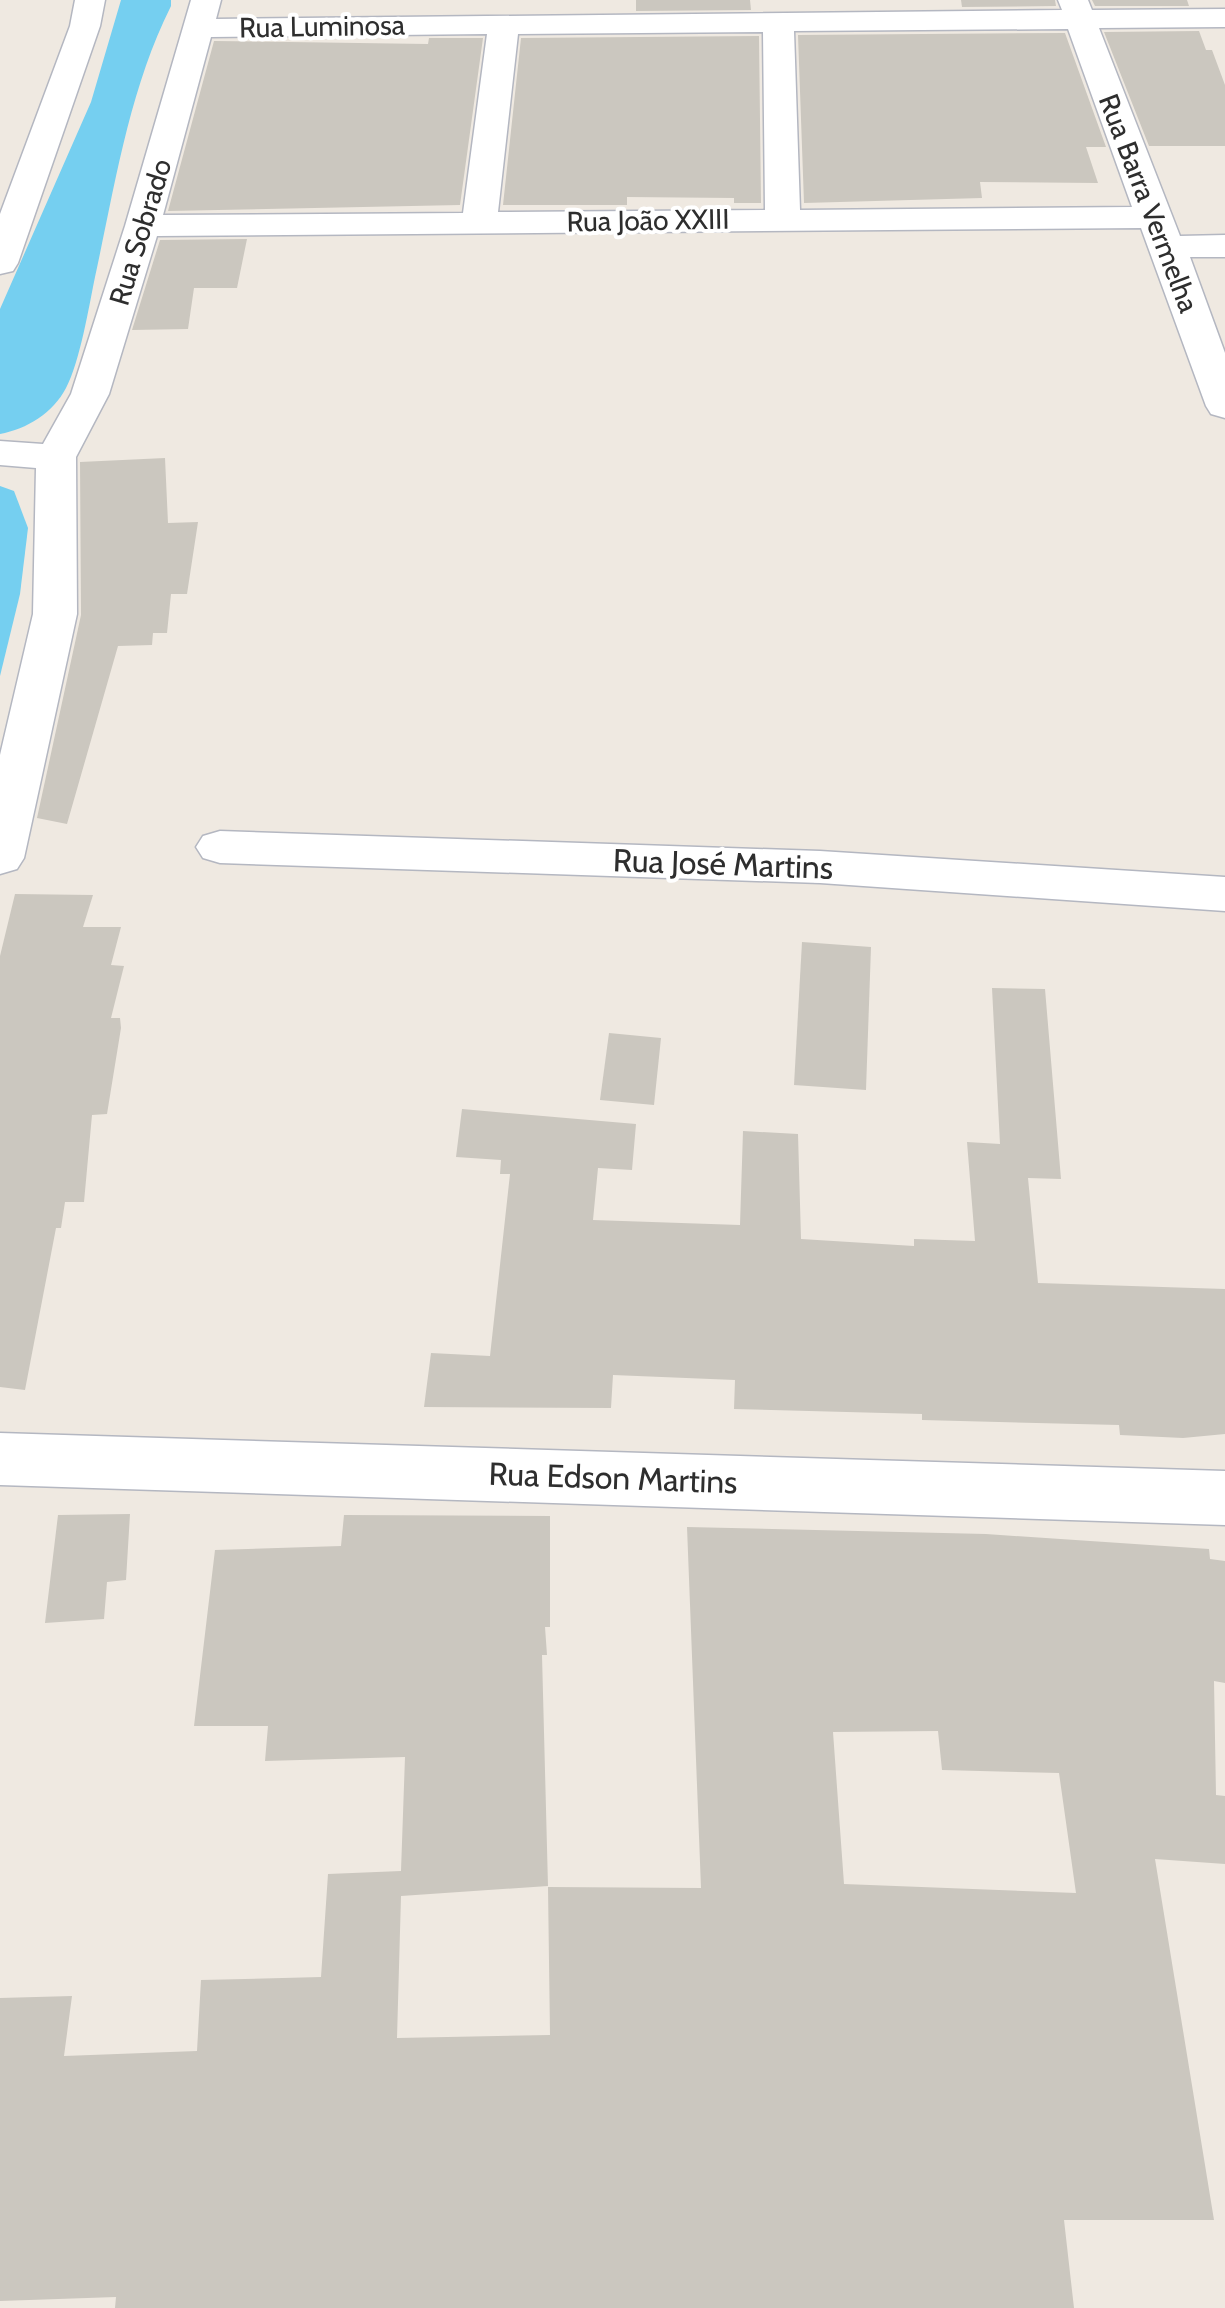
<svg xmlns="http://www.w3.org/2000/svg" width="1225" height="2308" viewBox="0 0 1225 2308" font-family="Cabin,sans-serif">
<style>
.water{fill:#75cff0}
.building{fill:#cbc7bf;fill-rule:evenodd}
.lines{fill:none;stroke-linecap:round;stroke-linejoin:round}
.minor-casing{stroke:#b4b7c1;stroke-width:3}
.minor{fill:#fff;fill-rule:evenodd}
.labels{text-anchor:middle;stroke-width:8;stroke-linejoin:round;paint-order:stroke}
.far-street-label{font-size:28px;fill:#2e2e2e;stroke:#fff}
.street-label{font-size:32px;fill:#2e2e2e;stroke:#fff}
</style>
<rect width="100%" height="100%" fill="#efe9e1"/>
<g class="water">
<path d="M121,0H171V6C129,90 115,185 95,277C89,306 80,362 66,388C53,413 27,429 0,434V309L91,102Z"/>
<path d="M0,486L14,491L28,528L20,594L0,676Z"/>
</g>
<g class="building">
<path d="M636,0H750L751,10L636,11Z"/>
<path d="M961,0H1055L1056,6L962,7Z"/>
<path d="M1092,0H1187L1189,6H1095Z"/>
<path d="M1199,31L1206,50H1212L1225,85V146H1149L1104,32Z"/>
<path d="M1065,33L1106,147H1086L1098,183L980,182L982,198L804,203L798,35Z"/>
<path d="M759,36L761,203H734V198L627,197V205H503L521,38Z"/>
<path d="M429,38H483L460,205L168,211L214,41L428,44Z"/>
<path d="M247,239L237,288H194L188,329L132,330L160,240Z"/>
<path d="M165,458L168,523L198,522L187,594H171L167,633H153L152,645L118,646L67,824L37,818L81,615L80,462Z"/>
<path d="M15,894L93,895L83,927H121L111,965L124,966L111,1018H120L121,1028L107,1114L92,1115L84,1202H65L61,1228H56L25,1390L0,1387V956Z"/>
<path d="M802,942L871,947L866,1090L794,1085Z"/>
<path d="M992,988L1045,989L1061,1179L1028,1178L1038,1283L1225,1289V1434L1183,1438L1120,1435L1119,1425L922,1420V1414L734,1409L735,1380L613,1375L611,1408L424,1407L431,1353L490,1356L510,1174H500L501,1160L456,1157L462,1109L636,1124L632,1170L598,1168L593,1220L740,1225L743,1131L798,1134L801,1239L914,1246V1239L975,1241L967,1142L1000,1144Z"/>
<path d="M609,1033L661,1038L654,1105L600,1100Z"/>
<path d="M130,1514L126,1580L107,1582L104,1619L45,1623L58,1515Z"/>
<path d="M344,1515L550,1516V1627H545L547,1655H542L548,1886L401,1896L397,2038L550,2035L548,1887L701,1888L687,1527L986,1534L1209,1549L1210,1559L1225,1561V1683L1214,1681L1216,1795L1225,1796V1864L1155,1859L1214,2220H1064L1074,2308H115L116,2297L0,2301V1998L72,1996L64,2056L197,2051L201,1980L321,1977L328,1874L401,1871L405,1757L265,1761L268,1726H194L215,1550L341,1546ZM938,1731L942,1770L1059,1773L1076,1893L844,1884L833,1732Z"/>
</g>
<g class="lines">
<g class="minor-casing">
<g id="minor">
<path d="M75,0H105L100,26L18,263L13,271L0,274V214L70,26Z"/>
<path d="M191,0H221L216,19L1062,10L1058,0H1088L1092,10L1225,9V27L1099,28L1180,236L1225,235V257H1190L1225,353V418L1211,414L1206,406L1141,228L157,236L109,394L76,457L77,614L24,858L17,869L0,874V755L33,614L36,468L0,465V441L43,444L71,394L125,226ZM1068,29L1132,207L800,210L794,31ZM763,32L765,210L498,212L518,34ZM487,34L463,213L163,215L211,37Z"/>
<path d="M220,831L820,851L1225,877V911L820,883L220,863L203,858L196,847L203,836Z"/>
<path d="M0,1433L1225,1471V1525L0,1485Z"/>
</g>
</g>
<use href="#minor" class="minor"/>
</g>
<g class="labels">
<g class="far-street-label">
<text transform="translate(322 26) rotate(-1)" y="10">Rua Luminosa</text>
<text transform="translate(1149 203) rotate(69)" y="10">Rua Barra Vermelha</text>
<text transform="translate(648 220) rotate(-1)" y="10">Rua João XXIII</text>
<text transform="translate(140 232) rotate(-73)" y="10">Rua Sobrado</text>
</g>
<g class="street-label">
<text transform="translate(723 864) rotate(2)" y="11">Rua José Martins</text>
<text transform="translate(613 1478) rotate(2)" y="11">Rua Edson Martins</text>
</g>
</g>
</svg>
